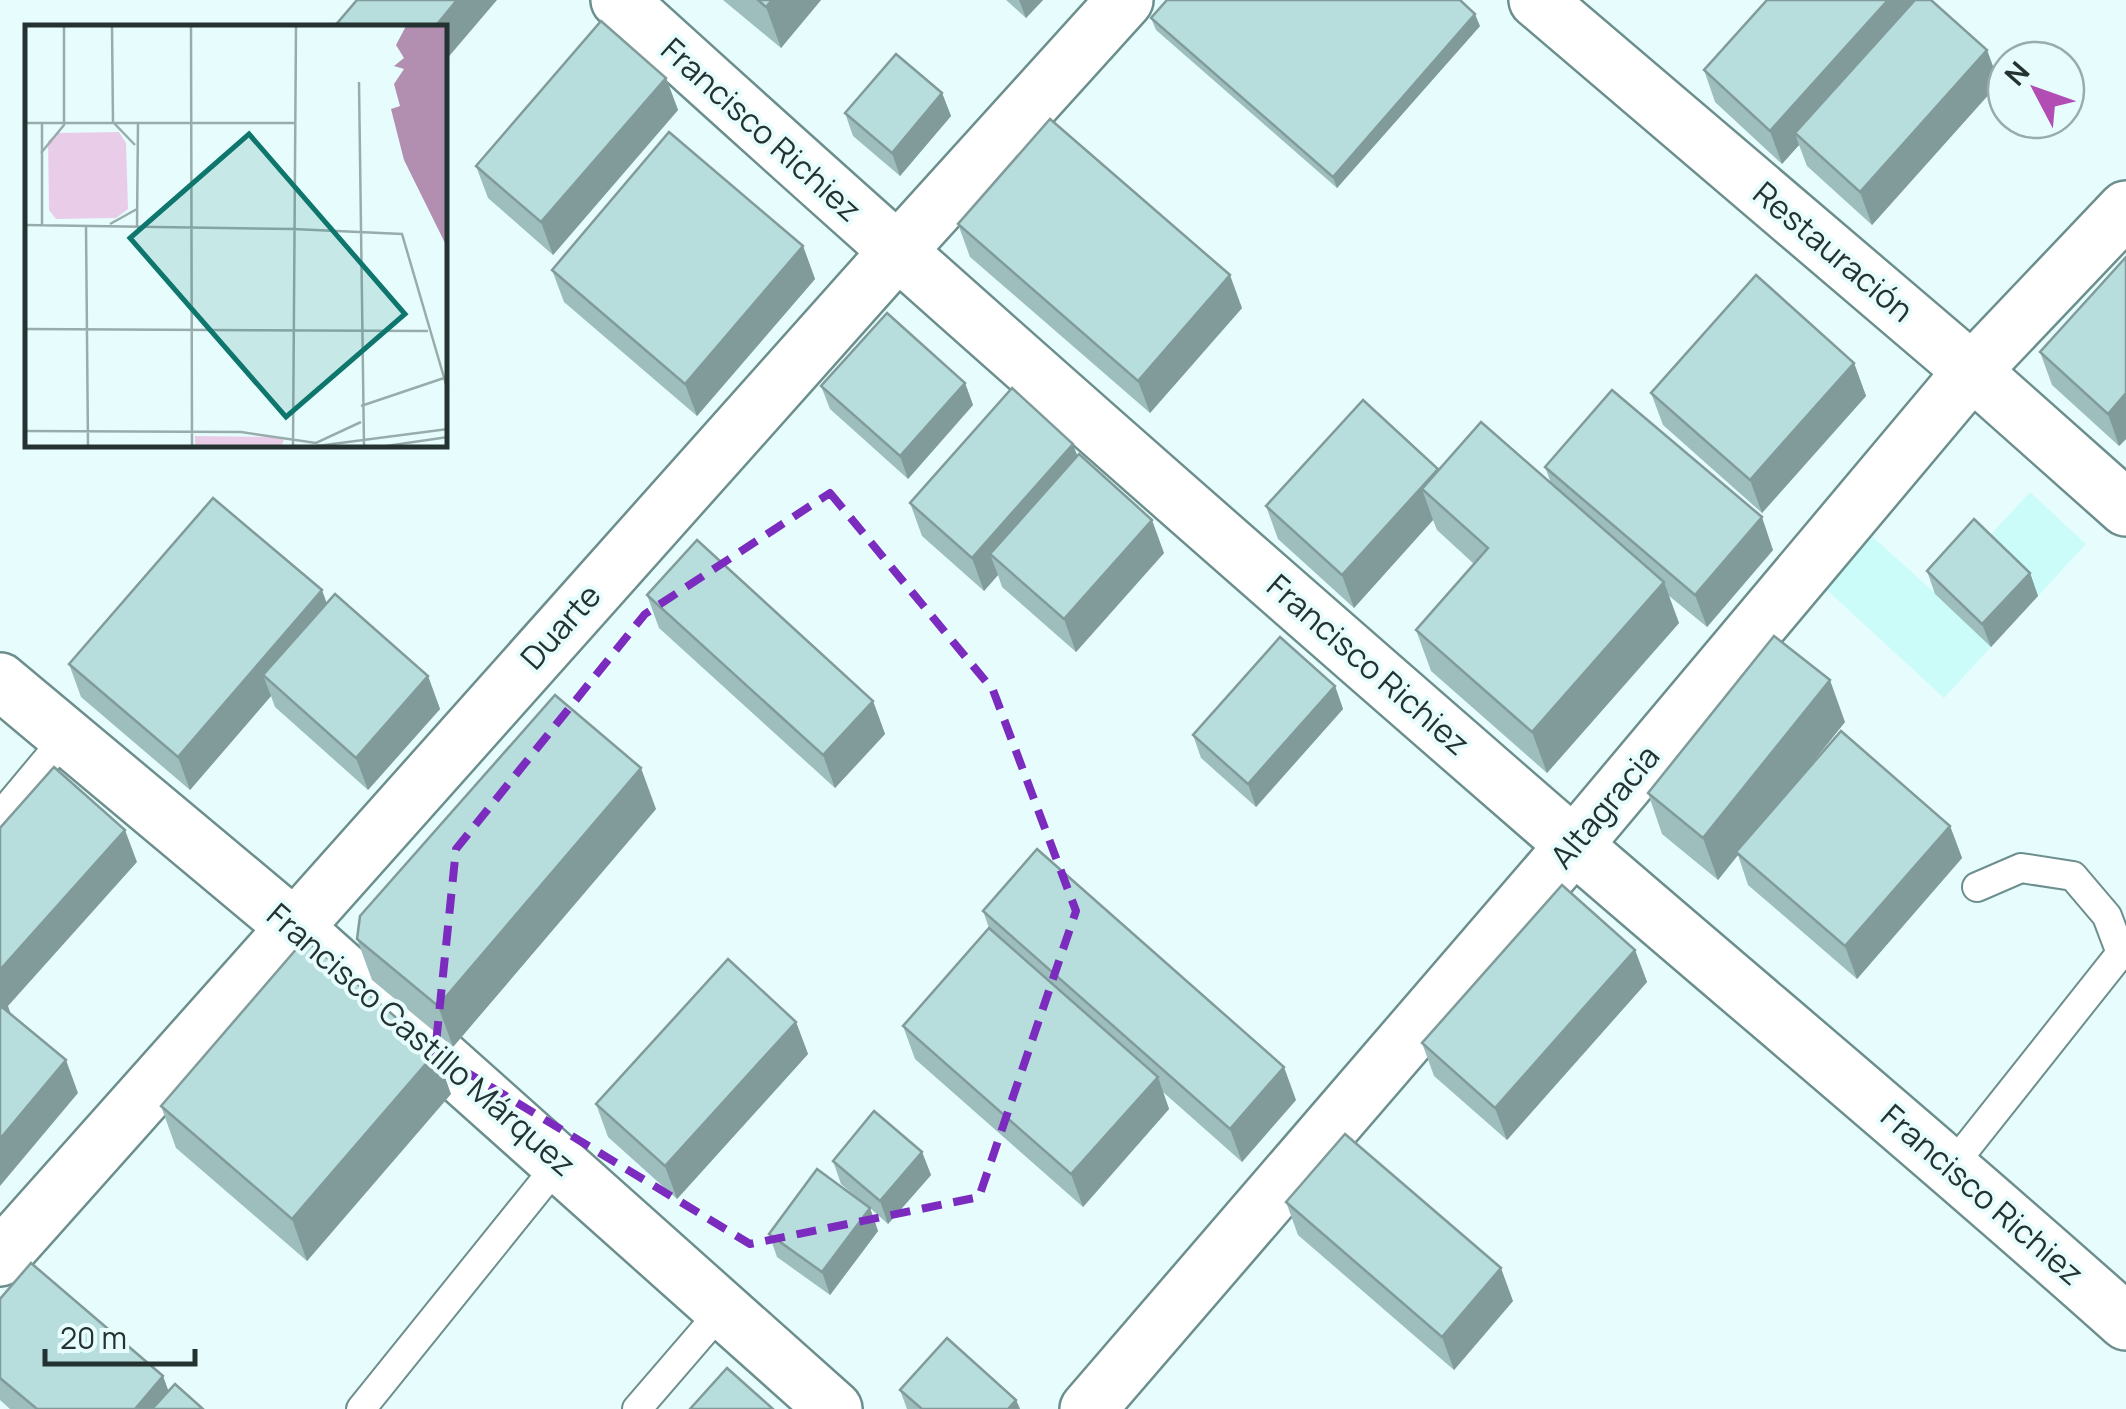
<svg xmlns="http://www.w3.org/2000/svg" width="2126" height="1409" viewBox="0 0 2126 1409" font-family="Manrope,sans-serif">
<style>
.built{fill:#cbfcfa}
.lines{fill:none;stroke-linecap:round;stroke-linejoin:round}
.lane-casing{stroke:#6c8f8e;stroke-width:32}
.street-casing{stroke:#6c8f8e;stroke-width:60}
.secondary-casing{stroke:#6c8f8e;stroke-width:60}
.lane{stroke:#fff;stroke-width:28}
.street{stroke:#fff;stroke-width:55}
.secondary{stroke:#fff;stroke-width:55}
.wall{fill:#9dbebd}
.shaded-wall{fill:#809b9a}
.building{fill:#b7dddc;stroke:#809b9a;stroke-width:2.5}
.marked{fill:none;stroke:#7b2cbf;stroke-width:8;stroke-dasharray:20 12;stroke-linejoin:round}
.labels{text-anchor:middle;stroke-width:8;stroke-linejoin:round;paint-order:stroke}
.street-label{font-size:32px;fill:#243332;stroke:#e7fdfd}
.inset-road{fill:none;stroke:#99acac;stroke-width:2.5}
.view{fill:#0f766e;fill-opacity:0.15;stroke:#0f766e;stroke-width:5}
.inset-edge{fill:none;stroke:#243332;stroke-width:5}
</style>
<rect width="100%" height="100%" fill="#e7fdfd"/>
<path class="built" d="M2030,492L2086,544L1944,698L1816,580L1863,528L1936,594Z"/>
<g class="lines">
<g class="lane-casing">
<g id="lane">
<path d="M0,816L66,737"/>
<path d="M1952,1166L2121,953L2107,916L2073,876L2021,868L1977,887"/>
<path d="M361,1409L560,1162"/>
<path d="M637,1409L724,1308"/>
</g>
</g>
<g class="street-casing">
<g id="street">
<path d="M1537,0L1972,371L2126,508"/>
<path d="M0,1258L896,253"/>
</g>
</g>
<g class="secondary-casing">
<g id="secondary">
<path d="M619,0C932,285 1250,564 1569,841C1755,1002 1943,1158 2126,1322"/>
<path d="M896,253L1125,0"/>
<path d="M0,681L293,926L834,1409"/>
<path d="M1088,1409L1574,845L1972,371L2126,209"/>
</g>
</g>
<use href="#lane" class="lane"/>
<use href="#street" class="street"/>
<use href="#secondary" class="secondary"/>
</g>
<g class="wall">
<path d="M723,0H821L781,48Z"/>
<path d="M1006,0H1043L1026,18Z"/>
<path d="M1151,18L1480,26L1337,188L1156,30Z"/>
<path d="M1987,50L1999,83L1872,225L1807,166L1799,145L1782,164L1715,102L1704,70Z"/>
<path d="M666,78L678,110L553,255L488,198L476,166Z"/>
<path d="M942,93L951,116L900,176L853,136L845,113Z"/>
<path d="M958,224L1242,308L1150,413L970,257Z"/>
<path d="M803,246L815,279L697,416L564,302L552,270Z"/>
<path d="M2126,257V439L2119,446L2052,385L2040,352Z"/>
<path d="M1854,363L1866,396L1762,513L1663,425L1651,393Z"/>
<path d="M965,383L973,405L908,479L830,409L821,386Z"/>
<path d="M1078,455L1164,553L1076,652L1002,587L998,575L984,591L922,536L910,503Z"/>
<path d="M1545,467L1773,550L1707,627L1668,595L1679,623L1547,773L1431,671L1416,630L1474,564L1437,530L1433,520L1354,608L1278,539L1266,506L1439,470L1551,483Z"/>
<path d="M1927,571L2030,573L2038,596L1991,647L1935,594Z"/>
<path d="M647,595L873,701L885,734L835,788L659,628Z"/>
<path d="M327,604L428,676L440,709L368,790L275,707L271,696L190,790L81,697L69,664Z"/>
<path d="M1335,686L1343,709L1256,807L1201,758L1193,735Z"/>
<path d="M1845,722L1787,794L1950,826L1962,858L1857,979L1748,885L1738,855L1718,880L1662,834L1648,793Z"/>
<path d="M656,809L453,1047L372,980L357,939Z"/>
<path d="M983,911L1296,1100L1242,1162L1163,1092L1169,1109L1083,1207L915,1059L903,1026L989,928Z"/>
<path d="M1635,950L1647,982L1507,1140L1434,1076L1422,1043Z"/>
<path d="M796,1022L808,1054L677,1199L608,1137L596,1104Z"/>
<path d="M451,1094L307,1261L176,1148L161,1106Z"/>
<path d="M922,1152L931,1175L888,1224L870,1208L878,1231L830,1295L777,1257L769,1234L868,1207L841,1184L833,1161Z"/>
<path d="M1286,1202L1513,1301L1454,1370L1298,1235Z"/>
<path d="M0,1299L163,1376L168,1391L203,1409H10L0,1400Z"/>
<path d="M900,1390L1016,1400L1020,1409H907Z"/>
</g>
<g class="shaded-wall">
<path d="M457,0H497L445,61V28H434Z"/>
<path d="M772,0H821L781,48L766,7Z"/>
<path d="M1019,0H1043L1026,18Z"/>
<path d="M1888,0H1925L1795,133L1799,145L1782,164L1770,131Z"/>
<path d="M1475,14L1480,26L1337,188L1333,177Z"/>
<path d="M1987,50L1999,83L1872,225L1860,192Z"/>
<path d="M666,78L678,110L553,255L541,222Z"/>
<path d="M942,93L951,116L900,176L892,153Z"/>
<path d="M803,246L815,279L697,416L685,384Z"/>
<path d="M1230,275L1242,308L1150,413L1138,381Z"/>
<path d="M1854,363L1866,396L1762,513L1750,480Z"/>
<path d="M965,383L973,405L908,479L900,456Z"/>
<path d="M2126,393V439L2119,446L2108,414Z"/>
<path d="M1073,444L1085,476L990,554L998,575L984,591L972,558Z"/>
<path d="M1438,469L1422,489L1433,520L1354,608L1342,575Z"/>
<path d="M1762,517L1773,550L1707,627L1695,595Z"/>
<path d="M1152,520L1164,553L1076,652L1064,619Z"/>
<path d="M2030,573L2038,596L1991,647L1982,624Z"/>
<path d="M1664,582L1679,623L1547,773L1532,732Z"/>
<path d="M322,590L334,623L263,675L271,696L190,790L178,757Z"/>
<path d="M428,676L440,709L368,790L356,758Z"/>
<path d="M1830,680L1845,722L1739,854L1736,852L1738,855L1718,880L1703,838Z"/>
<path d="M1335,686L1343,709L1256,807L1248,784Z"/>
<path d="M873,701L885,734L835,788L823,755Z"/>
<path d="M641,768L656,809L453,1047L438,1006Z"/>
<path d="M1950,826L1962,858L1857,979L1845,946Z"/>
<path d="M125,830L137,862L8,1006L13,1020L0,1036V970Z"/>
<path d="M1635,950L1647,982L1507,1140L1495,1108Z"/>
<path d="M796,1022L808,1054L677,1199L665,1166Z"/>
<path d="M436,1052L451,1094L307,1261L292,1219Z"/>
<path d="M66,1060L78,1093L0,1186V1139Z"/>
<path d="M1284,1067L1296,1100L1242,1162L1230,1129Z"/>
<path d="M1158,1077L1169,1109L1083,1207L1071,1174Z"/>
<path d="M922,1152L931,1175L888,1224L880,1201Z"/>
<path d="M870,1208L878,1231L830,1295L822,1272Z"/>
<path d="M1501,1268L1513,1301L1454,1370L1442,1337Z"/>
<path d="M163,1376L175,1409H135Z"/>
<path d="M1016,1400L1020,1409H1008Z"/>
</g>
<g class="building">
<path d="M357,0H457L434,28H333Z"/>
<path d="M758,0H772L766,7Z"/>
<path d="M1167,0H1460L1475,14L1333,177L1151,18Z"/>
<path d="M1767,0H1888L1770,131L1704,70Z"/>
<path d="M1915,0H1931L1987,50L1860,192L1795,133Z"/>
<path d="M601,21L666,78L541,222L476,166Z"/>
<path d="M896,54L942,93L892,153L845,113Z"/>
<path d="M1050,119L1230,275L1138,381L958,224Z"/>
<path d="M669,132L803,246L685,384L552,270Z"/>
<path d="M2126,257V393L2108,414L2040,352Z"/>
<path d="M1756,275L1854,363L1750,480L1651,393Z"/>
<path d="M887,313L965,383L900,456L821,386Z"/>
<path d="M1012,388L1073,444L972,558L910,503Z"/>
<path d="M1612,390L1762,517L1695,595L1545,467Z"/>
<path d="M1363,400L1438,469L1342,575L1266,506Z"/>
<path d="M1481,422L1664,582L1532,732L1416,630L1488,548L1422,489Z"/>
<path d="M1079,454L1152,520L1064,619L990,554Z"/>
<path d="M213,498L322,590L178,757L69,664Z"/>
<path d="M1974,519L2030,573L1982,624L1927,571Z"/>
<path d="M697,540L873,701L823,755L647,595Z"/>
<path d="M335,594L428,676L356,758L263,675Z"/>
<path d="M1774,636L1830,680L1703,838L1648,793Z"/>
<path d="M1280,637L1335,686L1248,784L1193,735Z"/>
<path d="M555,695L641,768L438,1006L357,939L360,916Z"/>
<path d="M1841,731L1950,826L1845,946L1736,852Z"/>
<path d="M54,767L125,830L0,970V828Z"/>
<path d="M1037,849L1284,1067L1230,1129L983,911Z"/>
<path d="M1562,885L1635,950L1495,1108L1422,1043Z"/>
<path d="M989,928L1158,1077L1071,1174L903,1026Z"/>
<path d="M305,939L436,1052L292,1219L161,1106Z"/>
<path d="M728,959L796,1022L665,1166L596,1104Z"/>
<path d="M2,1007L66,1060L0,1139V1009Z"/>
<path d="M874,1111L922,1152L880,1201L833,1161Z"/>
<path d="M1345,1134L1501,1268L1442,1337L1286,1202Z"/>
<path d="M817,1169L870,1208L822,1272L769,1234Z"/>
<path d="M31,1263L163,1376L135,1409H37L0,1378V1299Z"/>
<path d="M947,1338L1016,1400L1008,1409H922L900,1390Z"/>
<path d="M727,1368L773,1409H690Z"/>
<path d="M175,1384L203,1409H152Z"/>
</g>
<path class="marked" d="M830,493L993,690L1076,911L979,1197L750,1244L435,1053L456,849L645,614Z"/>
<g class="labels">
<g class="street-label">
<text transform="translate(761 130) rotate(42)" y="11">Francisco Richiez</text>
<text transform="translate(1833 252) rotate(40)" y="11">Restauración</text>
<text transform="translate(561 627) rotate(-48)" y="11">Duarte</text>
<text transform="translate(1368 665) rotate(41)" y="11">Francisco Richiez</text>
<text transform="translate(1605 807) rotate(-50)" y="11">Altagracia</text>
<text transform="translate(421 1040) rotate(41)" y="11">Francisco Castillo Márquez</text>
<text transform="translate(1982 1195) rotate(41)" y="11">Francisco Richiez</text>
</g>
</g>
<g transform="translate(25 25)">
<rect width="422" height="422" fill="#e7fdfd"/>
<path d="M94,107L101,118L103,184L91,193L31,194L24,185L23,116L32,108ZM170,411L250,412L259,415L256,421H170Z" fill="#e9cde8"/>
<path d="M381,1H422V222L379,135L366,84L375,81L369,59L379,44L369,41L379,33L371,20Z" fill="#b28eb1"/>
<path class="inset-road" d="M87,1L88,97L110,120M166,1L167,421M334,57L339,421M0,98H269M17,99V201M16,128L39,100V1M85,199L112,184M0,200L268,204M61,201L63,421M112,202L113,97M268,204L377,209L423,366M0,304L403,306M336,381L422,352M0,406L216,407L291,418L336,397M268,421L271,1M292,421L423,404M361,421L423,412"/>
<path class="view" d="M224,109L380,289L261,392L105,213Z"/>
<rect width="422" height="422" class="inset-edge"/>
</g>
<g transform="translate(2036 90) rotate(311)"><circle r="48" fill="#e7fdfd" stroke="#99acac" stroke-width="2.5"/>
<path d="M0-8L18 38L0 25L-18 38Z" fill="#b24eb3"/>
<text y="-15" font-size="28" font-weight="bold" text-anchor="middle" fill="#243332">N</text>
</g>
<path d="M45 1349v15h150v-15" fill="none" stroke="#243332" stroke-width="5"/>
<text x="60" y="1349" font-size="30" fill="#243332" stroke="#e7fdfd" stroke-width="8" paint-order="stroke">20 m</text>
</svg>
